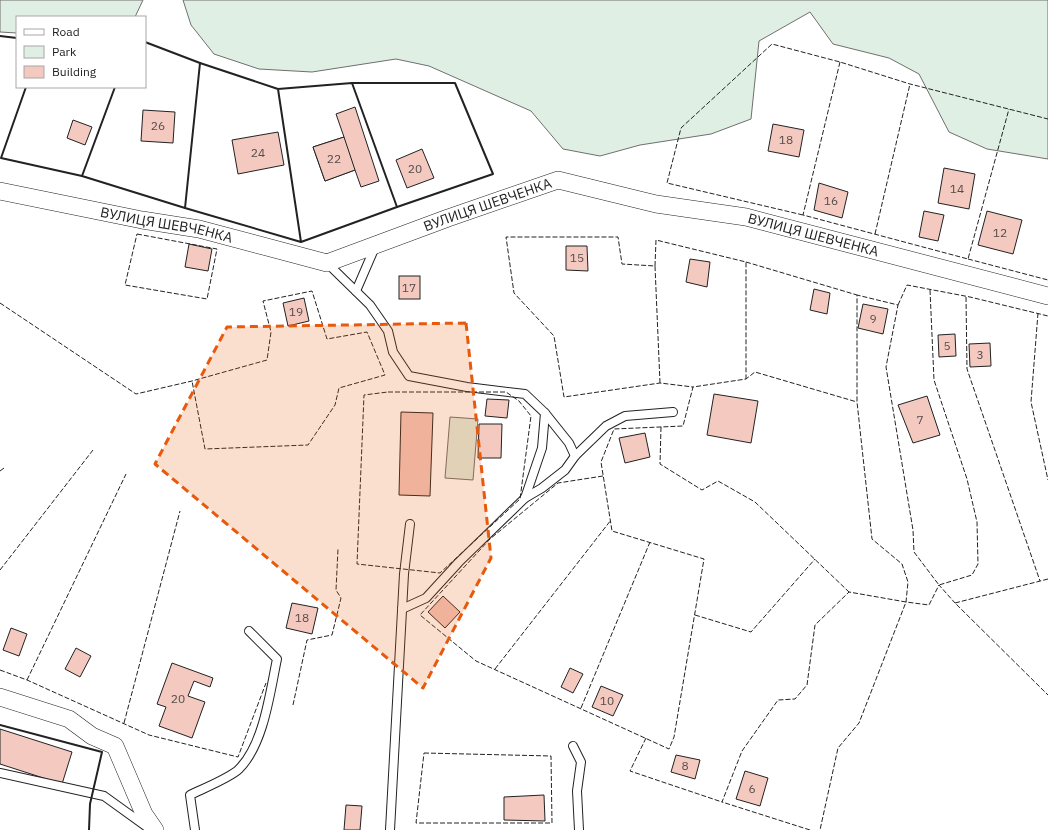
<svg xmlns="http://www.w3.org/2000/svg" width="1048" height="830" viewBox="0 0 1048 830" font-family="'IBM Plex Sans',sans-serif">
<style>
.green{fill:#e0efe3;stroke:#6f6f6f}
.building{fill:#f3c9c0;stroke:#222}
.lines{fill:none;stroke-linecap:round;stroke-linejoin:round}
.service-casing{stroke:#222;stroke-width:10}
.minor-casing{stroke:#222;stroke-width:18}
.service{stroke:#fff;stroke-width:8}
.minor{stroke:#fff;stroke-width:17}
.fence{stroke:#222;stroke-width:1;stroke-dasharray:5 2;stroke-linecap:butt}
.wall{stroke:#222;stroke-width:2}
.marked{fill:#e8590c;fill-opacity:0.2;stroke:#e8590c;stroke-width:3;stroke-dasharray:8 5;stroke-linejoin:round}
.labels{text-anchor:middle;stroke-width:3;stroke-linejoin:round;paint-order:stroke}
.number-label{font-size:12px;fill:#564c4a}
.street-label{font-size:14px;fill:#222;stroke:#fff}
</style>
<rect width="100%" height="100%" fill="#fff"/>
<g class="green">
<path d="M0,0H143L135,17H17V33L0,32Z"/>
<path d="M183,0H1048V159L987,149L949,132L919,74L889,58L833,44L810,12L759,41L751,119L711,134L640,145L600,156L563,149L531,111L429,66L396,59L312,72L259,69L214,54L191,25Z"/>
<path d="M450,417L478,419L473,480L445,478Z"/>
</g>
<g class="building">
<path d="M355,107L379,181L361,187L355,170L325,181L313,147L344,137L336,114Z"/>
<path d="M143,110L175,112L173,143L141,141Z"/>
<path d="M73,120L92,127L85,145L67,138Z"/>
<path d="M773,124L804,130L799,157L768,151Z"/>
<path d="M278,132L284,165L238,174L232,140Z"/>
<path d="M344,137L355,170L325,181L313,147Z"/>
<path d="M422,149L434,178L407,188L396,160Z"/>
<path d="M944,168L975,174L969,209L938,203Z"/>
<path d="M819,183L848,192L842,218L814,210Z"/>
<path d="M924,211L944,215L938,241L919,237Z"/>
<path d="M987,211L1022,220L1013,254L978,245Z"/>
<path d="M189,244L212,249L208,271L185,267Z"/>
<path d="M566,246H587L588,271L566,270Z"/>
<path d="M690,259L710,262L707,287L686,282Z"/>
<rect x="399" y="276" width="21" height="23"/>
<path d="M814,289L830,293L827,314L810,310Z"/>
<path d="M304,298L309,321L288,326L283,303Z"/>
<path d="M863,304L888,309L883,334L858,328Z"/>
<path d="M955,334L956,356L939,357L938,335Z"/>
<path d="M990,343L991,366L970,367L969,344Z"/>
<path d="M714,394L758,401L751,443L707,435Z"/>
<path d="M927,396L940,435L913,443L898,405Z"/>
<path d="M487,399L509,400L507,418L485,416Z"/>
<path d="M401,412L433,413L430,496L399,495Z"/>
<path d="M479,424H502L501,458H478Z"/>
<path d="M645,433L650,457L625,463L619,438Z"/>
<path d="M443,596L460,612L445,628L428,612Z"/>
<path d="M292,603L318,608L312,634L286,628Z"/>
<path d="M11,628L27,634L19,656L3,650Z"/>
<path d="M76,648L91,656L80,677L65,669Z"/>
<path d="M172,663L213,678L210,687L194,681L188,696L205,702L192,738L159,726L166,707L157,704Z"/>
<path d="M570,668L583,674L573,693L561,687Z"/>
<path d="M601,686L623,695L613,716L592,707Z"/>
<path d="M0,729L72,752L62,784L0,764Z"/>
<path d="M676,755L700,760L695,779L671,772Z"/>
<path d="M745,771L768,778L760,806L736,799Z"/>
<path d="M544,795L545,821L504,820V797Z"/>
<path d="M346,805L362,806L360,830H344Z"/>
</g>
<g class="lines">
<g class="service-casing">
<g id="service">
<path d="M327,263L370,305L388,331L393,352L409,376L467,387L525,394L545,413L542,448L525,498L459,562L426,598L402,609"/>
<path d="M356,291L375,247"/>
<path d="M545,413L569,443L575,456"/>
<path d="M525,498L542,488L565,470L575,456L606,426L625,416L673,412"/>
<path d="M573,746L581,762L577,791L579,830"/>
<path d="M0,773L104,796L147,827"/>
<path d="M195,830L190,795C202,789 230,778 239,769C264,744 270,692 277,659L249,631"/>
<path d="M390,830L404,574L410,524"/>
</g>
</g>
<g class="minor-casing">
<g id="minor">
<path id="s1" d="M0,191L142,220L199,229L327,263L448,218L558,180L656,204L746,217L1048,296"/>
<path d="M0,697L69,719L92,736L115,746L144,814L155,830"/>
</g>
</g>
<use href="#service" class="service"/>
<use href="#minor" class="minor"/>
<g class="fence">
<path d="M840,62L803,215L968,259L1009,109"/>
<path d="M803,215L667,183L681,128L772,44L840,62L910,84L1048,119"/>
<path d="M137,234L217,249L207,299L125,285Z"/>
<path d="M875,234L910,84"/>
<path d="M968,259L1048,280"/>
<path d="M746,262L857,295"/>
<path d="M655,266L656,240L746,262V379"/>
<path d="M930,290L934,380L967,479L977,522L978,564L972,575L939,585L914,552L913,530L886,367L898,305L857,295V402L872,539L902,564L908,582L906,602L929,605L939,585L955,603"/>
<path d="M966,297L967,369L1040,581"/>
<path d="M0,303L136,394L192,381L267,360L271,332L263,301L312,291L327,339L367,332L385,375L339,388L335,405L308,445L205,449L192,381"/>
<path d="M898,305L907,285L970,297L1048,316"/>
<path d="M1038,313L1031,402L1048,480"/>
<path d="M660,383L655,266L622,264L618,237H506L514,293L554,336L564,397L660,383L693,387"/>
<path d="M388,392H506L519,401L531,416L520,499L440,573L357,564L364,395Z"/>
<path d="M661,427L660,464L702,490L718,481L755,502L849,592"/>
<path d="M0,471L4,468"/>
<path d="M603,476L558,483L490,539L420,615L476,661L669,749L674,737L704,559L612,531L601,462L614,429L683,426L693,387L746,379L755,372L857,402"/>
<path d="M0,570L93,450"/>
<path d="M1048,579L955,603L1048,695"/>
<path d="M695,615L751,632L815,559"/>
<path d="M495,669L611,520"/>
<path d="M0,670L27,680L149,735L238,757L266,683"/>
<path d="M27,680L126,474"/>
<path d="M293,705L307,640L332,635L341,598L336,590L338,549"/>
<path d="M581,708L650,542"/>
<path d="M124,723L180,511"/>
<path d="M646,738L630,771L722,802"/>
<path d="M424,753L551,756L552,823H416Z"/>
<path d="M810,830L722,802L742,751L778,700L795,699L807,685L815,625L849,592L906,602L859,723L838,748L820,830"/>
</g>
<g class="wall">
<path d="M0,36L17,38"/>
<path d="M145,42L200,63"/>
<path d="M352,83H455L493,174L397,207"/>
<path d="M26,87L1,158L82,176"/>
<path d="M115,87L82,176L185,208"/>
<path d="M278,89L301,242L185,208L200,63L278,89L352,83L397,207L301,242"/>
<path d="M0,725L102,752L90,804L89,830"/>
</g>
</g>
<path class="marked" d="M466,323L491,558L423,688L155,464L227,327Z"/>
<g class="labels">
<g class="number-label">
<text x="158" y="130">26</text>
<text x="786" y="144">18</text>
<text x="258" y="157">24</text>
<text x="334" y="163">22</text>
<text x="415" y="173">20</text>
<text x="957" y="193">14</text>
<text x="831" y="205">16</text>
<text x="1000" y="237">12</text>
<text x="577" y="262">15</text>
<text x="409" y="292">17</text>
<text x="296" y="316">19</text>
<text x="873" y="323">9</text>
<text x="947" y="350">5</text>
<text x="980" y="359">3</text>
<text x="920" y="424">7</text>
<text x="302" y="622">18</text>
<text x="178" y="703">20</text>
<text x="607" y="705">10</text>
<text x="685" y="770">8</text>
<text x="752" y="793">6</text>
</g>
<g class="street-label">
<text dy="5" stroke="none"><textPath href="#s1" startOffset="506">ВУЛИЦЯ ШЕВЧЕНКА</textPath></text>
<text dy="5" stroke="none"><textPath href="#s1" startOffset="170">ВУЛИЦЯ ШЕВЧЕНКА</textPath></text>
<text dy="5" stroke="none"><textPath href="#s1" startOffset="842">ВУЛИЦЯ ШЕВЧЕНКА</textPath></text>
</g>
</g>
<rect x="16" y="16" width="130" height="72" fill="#ffffff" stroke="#a7a7a7"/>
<rect x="24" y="29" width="20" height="6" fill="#ffffff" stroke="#a7a7a7"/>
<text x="52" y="36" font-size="12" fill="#222222">Road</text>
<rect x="24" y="46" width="20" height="12" fill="#e0efe3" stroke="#a7a7a7"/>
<text x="52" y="56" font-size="12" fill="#222222">Park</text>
<rect x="24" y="66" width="20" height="12" fill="#f3c9c0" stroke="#a7a7a7"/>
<text x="52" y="76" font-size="12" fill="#222222">Building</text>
</svg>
